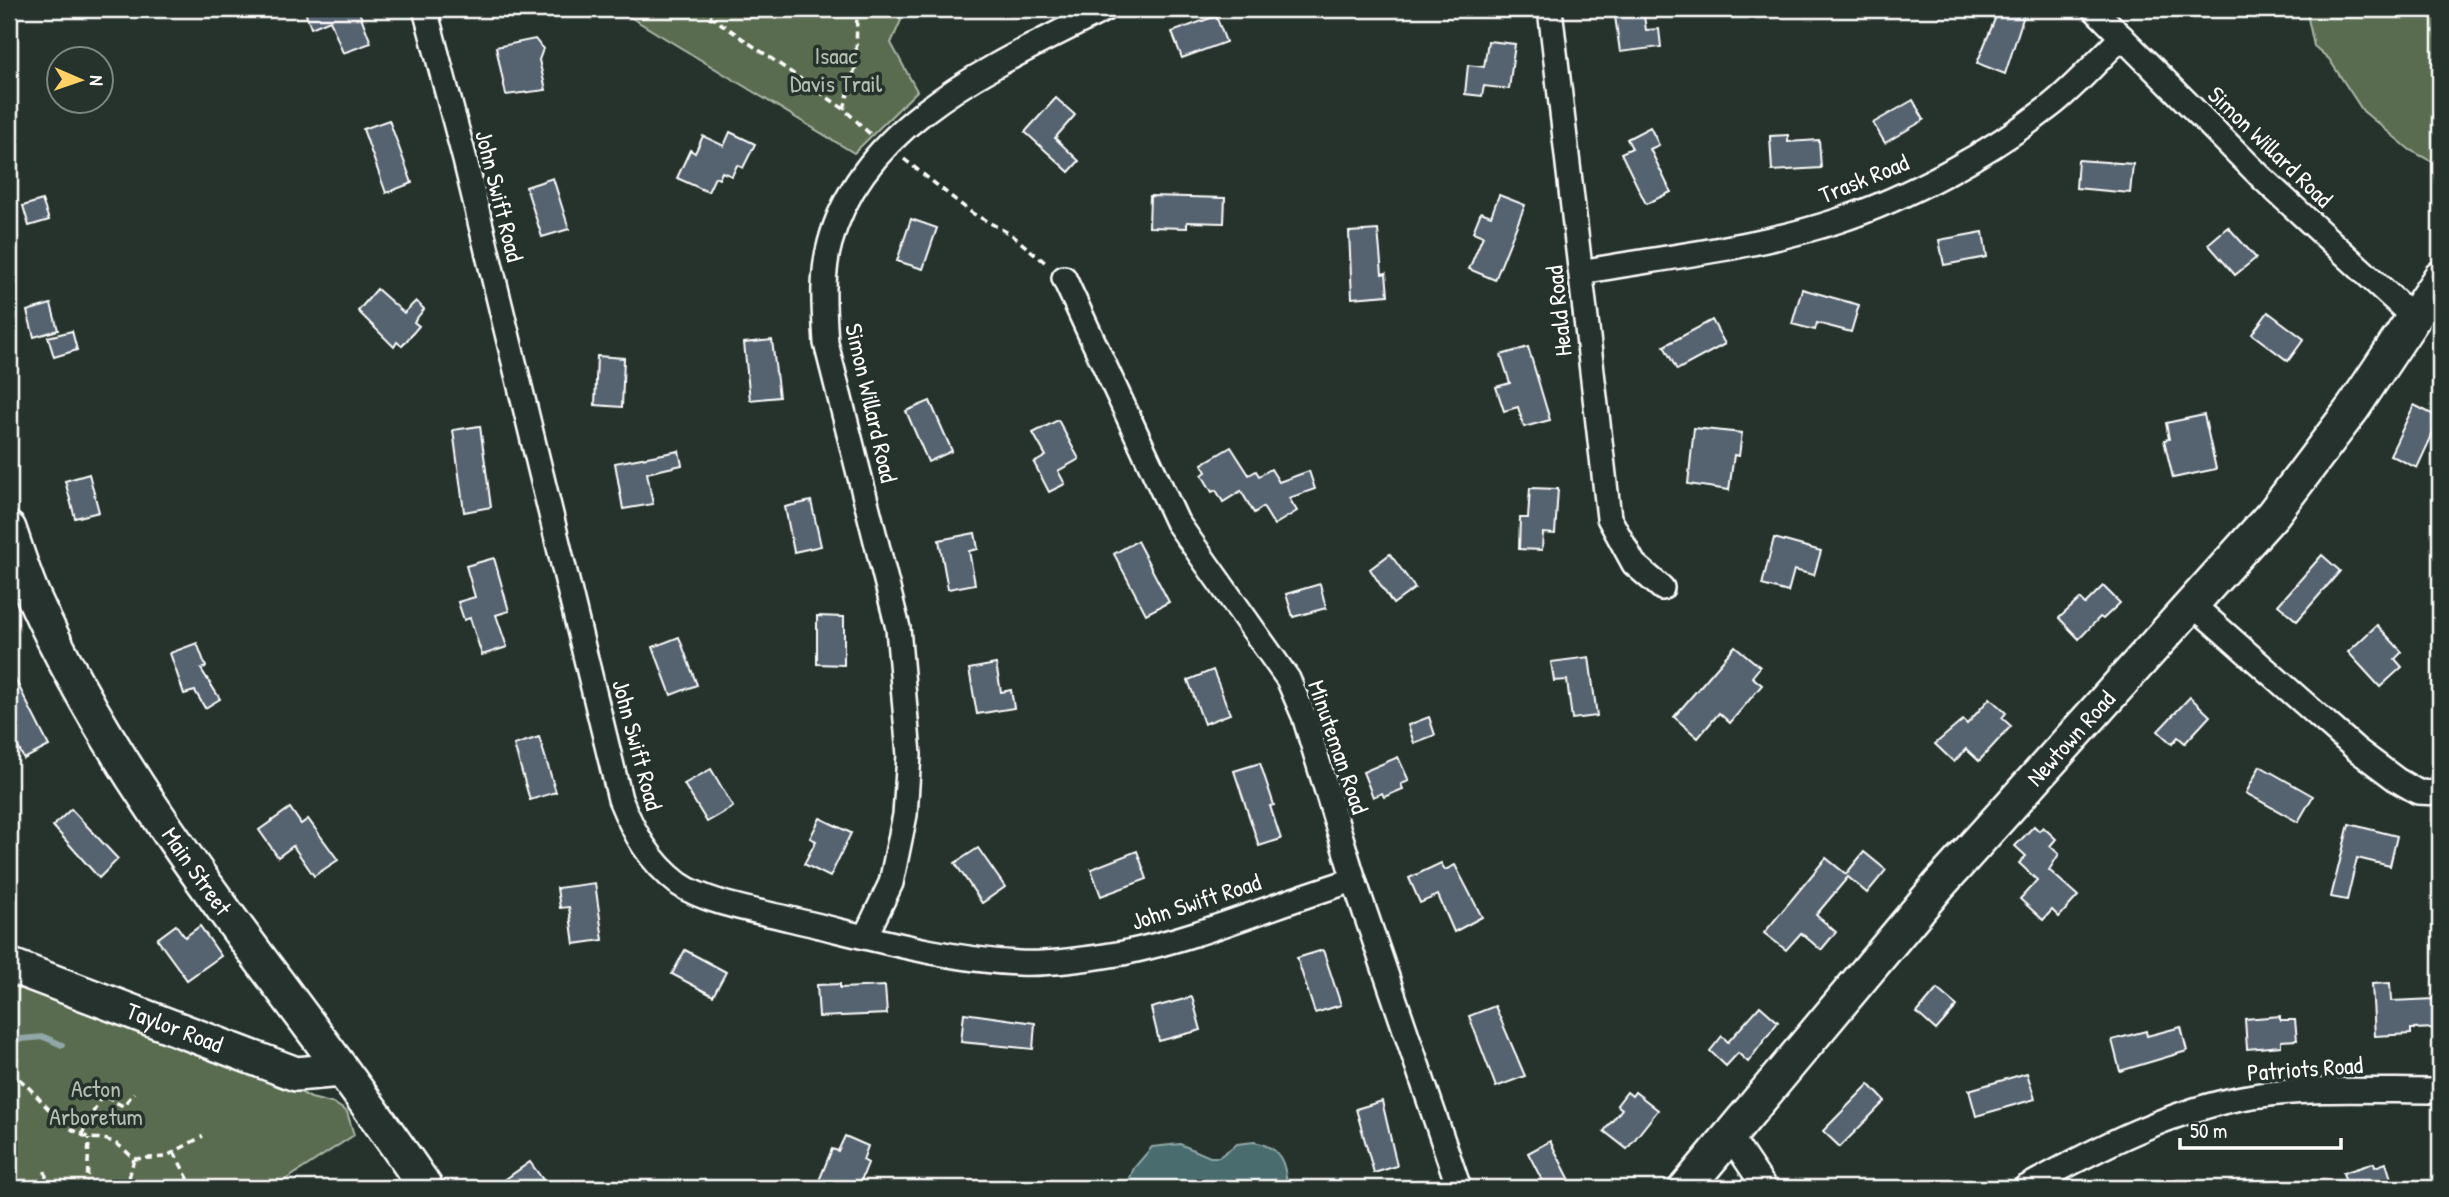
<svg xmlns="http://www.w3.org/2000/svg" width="2449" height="1197" viewBox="0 0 2449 1197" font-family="'Patrick Hand',sans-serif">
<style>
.green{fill:#5a6c4f;stroke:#acb6a7;stroke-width:2}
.water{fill:#486c6e;stroke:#91a7a8;stroke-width:2}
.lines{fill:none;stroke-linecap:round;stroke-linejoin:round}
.stream{stroke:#91a7a8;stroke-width:6}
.building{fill:#55626f;stroke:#fff;stroke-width:2}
.street-casing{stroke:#fff;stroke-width:28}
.secondary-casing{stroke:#fff;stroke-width:38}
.path{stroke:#fff;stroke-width:3.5;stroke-dasharray:7 5;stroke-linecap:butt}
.street{stroke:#26332d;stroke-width:23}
.secondary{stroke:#26332d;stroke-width:33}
.labels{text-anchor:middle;stroke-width:7;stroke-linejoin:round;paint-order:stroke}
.park-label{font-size:24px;fill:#b5bdb0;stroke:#26332d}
.street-label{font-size:24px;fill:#fff;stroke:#26332d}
</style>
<rect width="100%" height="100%" fill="#26332d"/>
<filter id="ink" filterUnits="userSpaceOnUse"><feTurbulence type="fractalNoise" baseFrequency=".0143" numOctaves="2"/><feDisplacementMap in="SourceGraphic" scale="14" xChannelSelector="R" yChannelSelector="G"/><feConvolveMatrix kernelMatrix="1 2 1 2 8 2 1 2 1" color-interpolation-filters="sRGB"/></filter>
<g filter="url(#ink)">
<g class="green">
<path d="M617,9H906L891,43L917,91L854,153Z"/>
<path d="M2306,9H2440V166L2410,150L2363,111L2329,59L2314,46Z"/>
<path d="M9,978L291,1087L311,1098L335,1104L347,1112L354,1135L273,1188H9Z"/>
</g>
<path class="water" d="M1254,1142C1281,1147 1286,1163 1287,1188H1126L1134,1168L1152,1147L1180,1144L1210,1157H1219L1237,1144Z"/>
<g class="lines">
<path class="stream" d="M9,1040L44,1037L62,1045"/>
</g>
<g class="building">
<path d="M304,9H358L371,43L343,53L330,20L311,28Z"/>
<path d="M1614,9H1643L1646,30L1659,29L1661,47L1620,52Z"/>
<path d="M1999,9H2026L2005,74L1977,63Z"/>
<path d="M1216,16L1226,42L1182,58L1172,32Z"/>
<path d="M535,39L543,49L539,60L546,90L506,95L496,47Z"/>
<path d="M1488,41L1515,44L1509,89L1484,86L1482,96L1465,94L1468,65L1484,67Z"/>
<path d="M1056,98L1075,115L1055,138L1079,161L1069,172L1025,132Z"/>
<path d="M1913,100L1924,120L1885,143L1873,123Z"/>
<path d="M389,120L412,183L386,193L363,129Z"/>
<path d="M1650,127L1659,145L1650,149L1671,192L1646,204L1621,153L1632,148L1627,139Z"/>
<path d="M730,132L755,144L743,168L737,165L732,176L722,172L719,179L715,177L708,192L677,178L690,150L695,153L703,136L724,146Z"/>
<path d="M1788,135V142L1819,140L1821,168L1772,171L1770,136Z"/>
<path d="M2078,160L2133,164L2130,193L2076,188Z"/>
<path d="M553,178L569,229L542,237L526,187Z"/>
<path d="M1499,195L1525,205L1495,280L1469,269L1483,236L1473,232L1481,212L1491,216Z"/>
<path d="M1150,196L1225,198L1224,223L1187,222V228L1149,227Z"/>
<path d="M42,200L49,220L29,226L23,206Z"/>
<path d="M911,219L937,228L923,269L897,261Z"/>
<path d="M2228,227L2256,258L2235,275L2208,244Z"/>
<path d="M1378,230L1382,274L1386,273L1388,295L1352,298L1349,232Z"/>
<path d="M1983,232L1987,257L1944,265L1939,240Z"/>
<path d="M377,289L404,313L416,301L424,309L414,322L419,326L402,346L397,342L394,347L358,311Z"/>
<path d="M1802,289L1859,305L1851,332L1817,323L1815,330L1792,324Z"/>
<path d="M51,304L58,330L34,337L27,311Z"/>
<path d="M2268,312L2304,339L2288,361L2252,334Z"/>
<path d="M1712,320L1725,344L1677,370L1664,346Z"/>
<path d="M72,331L77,350L54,357L48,337Z"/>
<path d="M772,340L779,397L750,400L744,343Z"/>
<path d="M1528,347L1550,420L1524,427L1518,407L1504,411L1496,387L1510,383L1501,355Z"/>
<path d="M597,356L624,358L622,407L595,405Z"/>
<path d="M930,401L952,451L928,462L906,411Z"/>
<path d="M2414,405L2440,418L2417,468L2390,455Z"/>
<path d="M2204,415L2216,469L2173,478L2164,440L2169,439L2166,423Z"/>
<path d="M1058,420L1079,459L1058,471L1065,484L1049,492L1034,463L1046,456L1033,433Z"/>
<path d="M480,426L491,507L464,512L453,430Z"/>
<path d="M1694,428L1742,433L1739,456L1734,455L1729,490L1688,484Z"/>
<path d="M1231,447L1249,475L1256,471L1259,476L1271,469L1279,482L1309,471L1315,489L1289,498L1297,511L1274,525L1263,507L1254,513L1241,491L1223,502L1216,490L1212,492L1202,475L1206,472L1202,464Z"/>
<path d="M679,451L682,465L647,473L653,504L623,509L615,463Z"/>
<path d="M89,474L99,512L75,518L65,481Z"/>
<path d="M1530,488L1558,489L1555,534L1543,533L1542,550L1519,549L1520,518H1528Z"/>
<path d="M811,501L821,546L794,552L785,507Z"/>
<path d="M975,533L978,549L969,551L975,584L948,589L939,540Z"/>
<path d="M1774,538L1821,551L1814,575L1794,570L1788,592L1762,585Z"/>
<path d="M1137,541L1169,602L1146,614L1114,554Z"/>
<path d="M1390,554L1415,588L1393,604L1370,569Z"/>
<path d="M2322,555L2340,571L2297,621L2278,605Z"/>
<path d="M494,558L509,611L496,615L507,647L482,655L470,618L464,620L458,602L475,597L466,566Z"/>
<path d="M1320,584L1326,608L1293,617L1286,594Z"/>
<path d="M2103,586L2120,603L2103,619L2100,617L2079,639L2059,618L2080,599L2085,604Z"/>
<path d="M817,616L844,617V665L817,664Z"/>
<path d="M2377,625L2402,652L2395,659L2402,667L2380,687L2348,652Z"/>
<path d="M679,637L697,685L671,695L653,647Z"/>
<path d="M197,643L206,667L201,669L220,699L205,708L195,691L184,694L170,653Z"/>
<path d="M1735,646L1760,667L1752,677L1762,685L1730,723L1719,713L1698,738L1674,717Z"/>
<path d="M1589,657L1597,716L1572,719L1567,680L1554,681L1551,662Z"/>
<path d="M996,664L1001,692L1011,690L1014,708L977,714L969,669Z"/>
<path d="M9,667L49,746L24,759L9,729Z"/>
<path d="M1213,670L1230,714L1204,724L1188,680Z"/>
<path d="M2190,697L2210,716L2185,743L2178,737L2172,744L2158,731Z"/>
<path d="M1990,698L2006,713L2002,718L2011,726L1979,761L1966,749L1954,762L1935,744L1963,720L1967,724Z"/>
<path d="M1429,717L1435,735L1414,743L1408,725Z"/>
<path d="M539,737L556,792L530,800L514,745Z"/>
<path d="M1398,757L1409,781L1401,784L1403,789L1384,797L1382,793L1373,797L1363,772Z"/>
<path d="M1260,763L1274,805L1270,806L1281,839L1259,846L1234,771Z"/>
<path d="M2260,766L2313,796L2298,822L2246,793Z"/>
<path d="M711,769L733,807L707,822L684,784Z"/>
<path d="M290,808L301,824L308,819L338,860L314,876L293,846L278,857L259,830Z"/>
<path d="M71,809L118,859L99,878L53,826Z"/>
<path d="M820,818L851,833L830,877L804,864L816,841L810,838Z"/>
<path d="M2349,824L2397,836L2390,866L2357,858L2347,900L2331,897Z"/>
<path d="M2034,826L2039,831L2043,827L2056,839L2050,846L2059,854L2049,870L2078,896L2059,917L2052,910L2043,920L2020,899L2037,880L2019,863L2026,856L2015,846Z"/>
<path d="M978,848L1005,887L982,903L955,863Z"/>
<path d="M1137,851L1147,879L1101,896L1091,869Z"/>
<path d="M1864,852L1886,870L1867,893L1848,877L1816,915L1836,932L1821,950L1801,933L1786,950L1764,933L1826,858L1846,874Z"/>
<path d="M1441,863L1445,870L1455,865L1482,917L1454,932L1438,895L1420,903L1409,878Z"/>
<path d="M595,883L603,940L574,944L569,907L560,908L557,888Z"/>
<path d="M176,925L185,937L200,926L221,956L187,980L157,939Z"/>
<path d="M685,950L726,972L713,996L672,974Z"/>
<path d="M1323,950L1341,1005L1315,1013L1297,958Z"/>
<path d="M2390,983L2391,1001L2435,999L2437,1028L2411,1029V1034L2375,1036L2372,984Z"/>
<path d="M840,984V988L885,986L887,1014L819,1017L817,985Z"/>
<path d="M1937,989L1957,1006L1936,1030L1917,1013Z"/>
<path d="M1192,997L1201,1030L1159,1041L1151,1008Z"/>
<path d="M1495,1006L1525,1076L1496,1087L1469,1016Z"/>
<path d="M1760,1006L1778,1022L1748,1062L1738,1053L1726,1066L1710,1051L1722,1036L1728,1042Z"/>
<path d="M964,1013L1035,1023L1033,1049L961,1042Z"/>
<path d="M2280,1016V1020H2295L2297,1040L2281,1041V1046L2247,1049L2245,1019Z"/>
<path d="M2181,1027L2187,1051L2120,1071L2112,1040L2146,1031L2147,1036Z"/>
<path d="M2027,1073L2035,1099L1976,1116L1969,1090Z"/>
<path d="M1869,1084L1885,1101L1840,1147L1823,1131Z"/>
<path d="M1627,1092L1632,1096L1635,1092L1658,1110L1627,1149L1604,1131L1622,1109L1617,1105Z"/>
<path d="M1382,1101L1397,1166L1374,1173L1356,1109Z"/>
<path d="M845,1136L868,1146L863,1160L868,1163L858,1188H816L832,1149L838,1151Z"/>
<path d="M1550,1141L1574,1188H1546L1528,1153Z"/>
<path d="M530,1162L549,1188H493Z"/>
<path d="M2374,1163L2375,1167L2386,1163L2394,1188H2348L2343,1173Z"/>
</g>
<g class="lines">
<g class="street-casing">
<g id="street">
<path d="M425,9L465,160L620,799C634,833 649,861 679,884C706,903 758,911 790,919C864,936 940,959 1018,963C1045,965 1095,958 1123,953C1202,937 1277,903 1354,880"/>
<path d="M1550,9L1609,518L1634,564L1662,588"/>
<path d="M2094,9L2262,178L2414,318"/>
<path d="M1581,272C1666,257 1755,248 1837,221C1908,198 1990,153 2049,107C2075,87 2098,60 2122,37"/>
<path d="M1064,278L1177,522L1288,679L1304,716L1354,880L1459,1188"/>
<path d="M2193,605L2357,750L2397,780L2418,792L2440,793"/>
<path d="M865,937L891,883L905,815L909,755L898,628L826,343C824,310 821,275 830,243C863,119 1001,63 1105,9"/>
<path d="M1730,1136L1765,1188"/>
<path d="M2025,1188C2096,1149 2171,1109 2253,1096C2314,1087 2378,1091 2440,1091"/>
</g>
</g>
<g class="secondary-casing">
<g id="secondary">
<path id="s1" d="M9,529C17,552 24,576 34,598C131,814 295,993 426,1188"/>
<path id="s2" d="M9,965L296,1074L342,1070"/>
<path id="s3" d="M1686,1188L1939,885L2273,514L2353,408L2440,278"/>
</g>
</g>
<g class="path">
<path d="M700,9L844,109L870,134"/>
<path d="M844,109L856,64L857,9"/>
<path d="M904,159L972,213L1012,235L1047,264"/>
<path d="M9,1072C40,1091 50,1122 87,1137C92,1139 98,1138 103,1139C116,1141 125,1150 134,1159L129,1178L130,1188"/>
<path d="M82,1134L102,1095L123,1106L134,1093"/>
<path d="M174,1152L193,1188"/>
<path d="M134,1159L165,1157L203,1136"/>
<path d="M45,1171L48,1188"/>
<path d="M87,1188L89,1138"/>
</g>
<use href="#street" class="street"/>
<use href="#secondary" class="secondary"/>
</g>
</g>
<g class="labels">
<g class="park-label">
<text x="836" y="64">Isaac<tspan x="836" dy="28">Davis Trail</tspan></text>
<text x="96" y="1097">Acton<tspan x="96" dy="28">Arboretum</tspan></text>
</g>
<g class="street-label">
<text transform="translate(2270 147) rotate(44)" y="8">Simon Willard Road</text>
<text transform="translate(1864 179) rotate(-22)" y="8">Trask Road</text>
<text transform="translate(499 196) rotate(76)" y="8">John Swift Road</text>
<text transform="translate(1559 311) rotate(-96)" y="8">Heald Road</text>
<text transform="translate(871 403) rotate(77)" y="8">Simon Willard Road</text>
<text dy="8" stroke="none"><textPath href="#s3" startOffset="592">Newtown Road</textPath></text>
<text transform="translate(637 745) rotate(75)" y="8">John Swift Road</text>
<text transform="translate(1338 747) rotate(71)" y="8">Minuteman Road</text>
<text dy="8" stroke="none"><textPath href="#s1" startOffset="392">Main Street</textPath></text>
<text transform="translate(1196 902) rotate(-18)" y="8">John Swift Road</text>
<text dy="8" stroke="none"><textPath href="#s2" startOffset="177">Taylor Road</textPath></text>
<text transform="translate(2305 1069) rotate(-4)" y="8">Patriots Road</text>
</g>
</g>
<rect width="2449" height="1197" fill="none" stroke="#26332d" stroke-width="35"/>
<rect x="18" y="18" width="2414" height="1162" fill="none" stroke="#fff" stroke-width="2.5" filter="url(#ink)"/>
<g transform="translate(80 80) rotate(92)"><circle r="33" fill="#26332d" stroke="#7d8581" stroke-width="2"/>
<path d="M0-5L12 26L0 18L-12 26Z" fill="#ffd166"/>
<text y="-10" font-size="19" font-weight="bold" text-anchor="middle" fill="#ffffff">N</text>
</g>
<path d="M2180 1138v10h161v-10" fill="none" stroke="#ffffff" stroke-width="3.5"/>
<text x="2190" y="1138" font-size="21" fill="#ffffff" stroke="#26332d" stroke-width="5" paint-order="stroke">50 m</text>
</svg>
